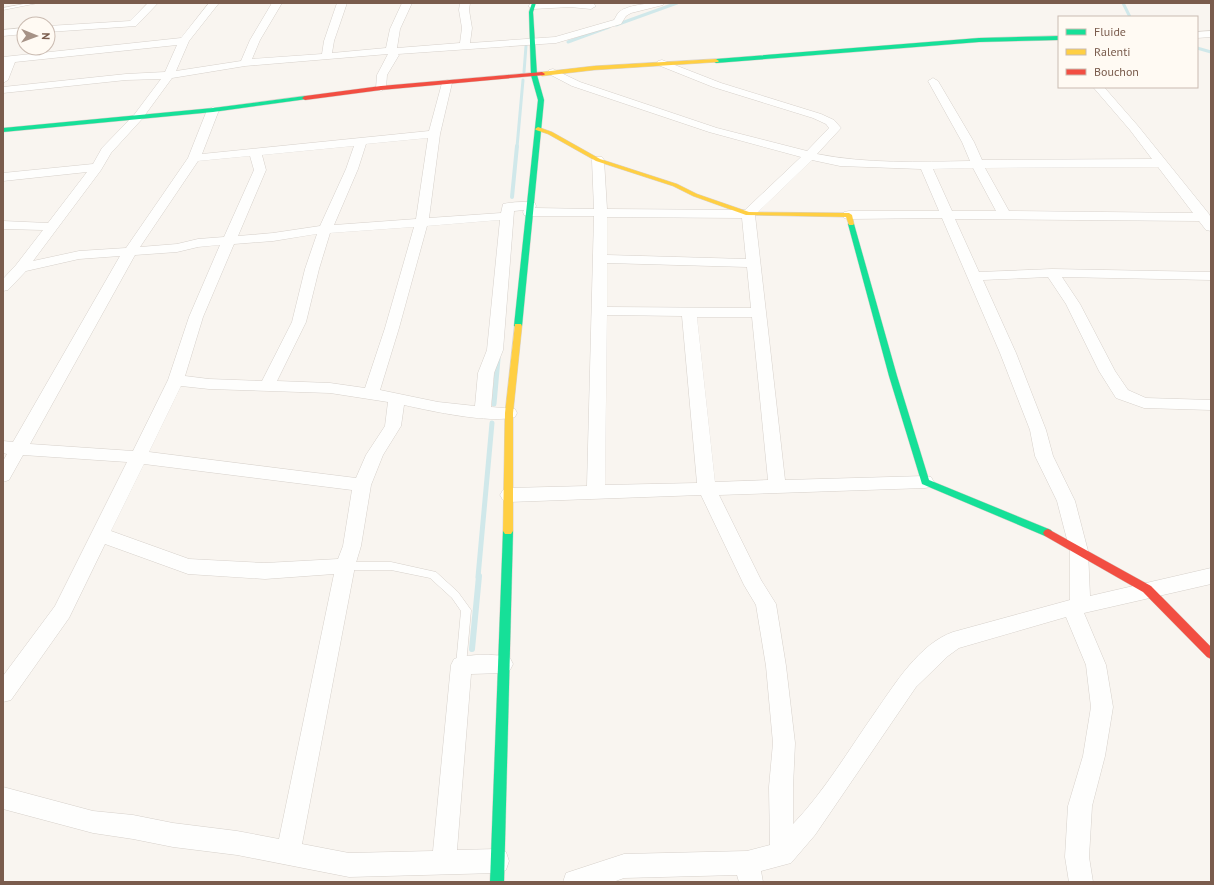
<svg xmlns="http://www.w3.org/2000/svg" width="1214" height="885" viewBox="0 0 1214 885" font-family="'PT Sans',sans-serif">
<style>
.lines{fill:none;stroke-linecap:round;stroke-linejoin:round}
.stream-far3{stroke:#d0e8ea;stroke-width:3}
.stream-far2{stroke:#d0e8ea;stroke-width:4}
.stream-far1{stroke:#d0e8ea;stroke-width:5}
.stream{stroke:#d0e8ea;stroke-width:6}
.lane-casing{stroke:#d7d1cb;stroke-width:1}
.street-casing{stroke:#d7d1cb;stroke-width:1}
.fast-casing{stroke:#d9d2cb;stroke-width:1}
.slow-casing{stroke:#d9d2cb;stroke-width:1}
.jam-casing{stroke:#d9d2cb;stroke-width:1}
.lane{fill:#fefefd;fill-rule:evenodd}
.street{fill:#fefefd;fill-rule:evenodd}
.fast{fill:#16e098;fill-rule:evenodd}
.slow{fill:#ffcf43;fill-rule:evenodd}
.jam{fill:#f24e42;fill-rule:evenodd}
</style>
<rect width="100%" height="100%" fill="#f9f5f0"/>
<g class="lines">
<g class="stream-far3">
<path d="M1123,3L1130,17"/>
<path d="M616,25L677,3"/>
<path d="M568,42L609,27"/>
<path d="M1197,48L1211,52"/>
<path d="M524,72L526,46"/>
<path d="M517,147L523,80"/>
</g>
<path class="stream-far2" d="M512,197L517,146"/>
<g class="stream-far1">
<path d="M494,404L498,359"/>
<path d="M478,577L492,423"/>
</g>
<path class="stream" d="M472,649L479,576"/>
<g class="lane-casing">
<g id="lane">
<path d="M29,3H38L3,10V8Z"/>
<path d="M345,562H391L436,572L458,592L471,610L466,665L464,668L461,669L458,668L456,665L461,611L452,598L430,578L391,570H345L342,569L340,566L342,563Z"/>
</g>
</g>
<g class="street-casing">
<g id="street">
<path d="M148,3H158L136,26L48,32V26L130,21Z"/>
<path d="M209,3H219L189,41L176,71L241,61L250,40L272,3H282L260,40L252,59L322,54L324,41L337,3H347L334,41L332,53L386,48L390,29L402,3H412L400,29L397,48L460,43L462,28L459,10L460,3H470L469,10L472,28L470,43L555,37L614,20C616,17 617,14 619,12C629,4 653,3 665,3L663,5L631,13L626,16L621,24L556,43L398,54L399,55L387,75L386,88L381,91L376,88L377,75L388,54L245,66L172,78L142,119L111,153L101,170L33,261L79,251L126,248L188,158L207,110L213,107L219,110L202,154L429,131L442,83L447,80L451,81L452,83L440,134L429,218L501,213L503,204C513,202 525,201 535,203L536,206L535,208L594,209L592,160L594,157H602L604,160L607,209L745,210L801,157L709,132L572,86L549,74L548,72L549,70L553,69L580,82L717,128L807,151L829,128L826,124L813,118L713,87L658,65L657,63L658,61L662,60L721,83L821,114L834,120L841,128L817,154C867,164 919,162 970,161L962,142L928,81L933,78L938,81L974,142L982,160L1152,159L1130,130L1093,87H1104L1138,126L1209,214L1211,218V231L1206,230L1199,221L955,219L979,272L1052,269L1211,272V280L1062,277L1080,304L1115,371L1128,390L1146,398L1211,400V410L1144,408L1116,398L1099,371L1066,304L1048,277L983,280L1016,353L1046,430L1053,456L1075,501L1088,551L1090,596L1211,568V584L1084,613L1106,665L1113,707L1105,756L1092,806L1089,857L1093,882H1069L1065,857L1068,806L1083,756L1091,707L1086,665L1066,617L959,648L948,656L916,687L815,835L791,863L761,871L763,882H739L737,875L624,878L613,882H563L566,873L624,854L747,851L770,845L769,787L773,743L766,666L756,605L744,585L701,495L509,502L503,500L500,495L503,490L509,488L587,486L594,216H529L524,215L523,212L524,210L514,211L503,350L494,373L491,407L515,409L517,413L515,417C490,424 431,411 404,405L401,426L383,455L371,485L361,546L355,566L302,844L349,853L433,851L451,665L454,659C467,654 497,653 510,658L513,664L510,670L503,673L471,674L457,850L497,849L506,852L509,861L506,870L497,873L349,877L237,855L173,847L133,839L93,833L3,809V787L93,811L133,815L173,823L237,831L279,839L334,574L265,579L188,574L105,544L69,618L11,700L3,702V676L55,606L127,462L23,455L9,480L3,482V461L7,454L3,453V441L13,442L120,256L79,259L26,271L8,290L3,291V279L16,265L43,230L3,229V221L48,223L87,172L3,181V173L93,164L102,148L134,115L161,79L126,80L3,93V87L126,74L165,72L177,45L15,62L8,80L3,83L4,63H3V57L181,38ZM428,138L416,219L334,225L358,169L366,144ZM354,146L346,169L320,226L273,233L238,236L266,170L262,155ZM250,156L254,170L224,237L198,239L177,244L140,247L198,161ZM812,160L840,166L921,169L939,211H849L844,212L843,215L844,218L849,219L942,218L1000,353L1030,430L1035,456L1057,501L1070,551V600L953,632C919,644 895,684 876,711C850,748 824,792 793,824V787L795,743L786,666L776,604L761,580L719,495L925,488L931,487L934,482L931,477L925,476L785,480L755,215ZM1158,167L1193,213L1009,211L985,168ZM973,168L996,211H952L933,169ZM607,217L742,218L746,259L607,255ZM500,220L487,350L478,373L475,406L438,402L380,390L399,328L427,226ZM414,227L385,328L365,388L330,383L277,381L306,322L319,269L330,233ZM317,234L305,269L292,322L262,381L209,379L185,376L203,317L234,244L273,241ZM220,245L189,317L168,380L133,451L30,444L135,255L177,252L198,247ZM607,263L747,267L751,308L607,307ZM607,315L682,316L697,483L605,485ZM697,317H752L768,480L715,482ZM181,386L209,389L330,393L388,402L385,426L366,455L356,478L149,452ZM144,464L352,490L343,546L338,559L265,563L189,559L111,531Z"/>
<path d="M537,3H589L594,4L596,6L591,9L570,7L533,9L528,6L530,4Z"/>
<path d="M24,28V34L3,36V30Z"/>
<path d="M1211,31V37L1197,38V32Z"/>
</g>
</g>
<g class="fast-casing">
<g id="fast">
<path d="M532,3H536L533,12L537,75L544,100L522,326L518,328L514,326L538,100L531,75L529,12Z"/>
<path d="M1059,36V40L979,42L716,63L713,61L716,59L979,38Z"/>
<path d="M305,96L308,98L307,99L213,112L3,132V128L213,108Z"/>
<path d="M851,222L854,224L897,376L929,480L1051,530L1053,533L1051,536H1045L922,484L889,376L848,224Z"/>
<path d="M508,527L511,528L513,531L504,882H490L503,531L505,528Z"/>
</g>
</g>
<g class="slow-casing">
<g id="slow">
<path d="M716,59L719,61L718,62L594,70L542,76L539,74L542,72L594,66Z"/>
<path d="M538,127L552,132L600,159L677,184L697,194L749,212L849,213L852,215L854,224L853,225H849L846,217L746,215L693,196L673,186L596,161L548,134L536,130L535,129Z"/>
<path d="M515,324H521L522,326L513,413V531L511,534H505L503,531L505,413Z"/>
</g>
</g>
<g class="jam-casing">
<g id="jam">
<path d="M542,72L545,74L544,75L381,90L305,100L302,98L305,96L381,86Z"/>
<path d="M1048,529L1151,586L1211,647V659L1207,657L1143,592L1045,536L1043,533L1045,530Z"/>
</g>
</g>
<use href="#lane" class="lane"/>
<use href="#street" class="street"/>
<use href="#fast" class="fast"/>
<use href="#slow" class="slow"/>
<use href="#jam" class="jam"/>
</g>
<rect width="1214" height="885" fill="none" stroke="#7a5c4d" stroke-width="8"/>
<rect x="1058" y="16" width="140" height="72" fill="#fffaf3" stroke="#cabbb1"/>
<rect x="1066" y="29" width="20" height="6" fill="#16e098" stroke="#cabbb1"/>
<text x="1094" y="36" font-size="12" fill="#7a5c4d">Fluide</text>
<rect x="1066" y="49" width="20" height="6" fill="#ffcf43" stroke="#cabbb1"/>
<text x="1094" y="56" font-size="12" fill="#7a5c4d">Ralenti</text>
<rect x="1066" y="69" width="20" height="6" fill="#f24e42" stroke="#cabbb1"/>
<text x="1094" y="76" font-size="12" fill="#7a5c4d">Bouchon</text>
<g transform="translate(36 36) rotate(91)"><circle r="19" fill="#fffaf3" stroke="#cabbb1"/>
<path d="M0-3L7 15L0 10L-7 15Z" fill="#a69286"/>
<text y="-6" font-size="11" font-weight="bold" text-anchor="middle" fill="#7a5c4d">N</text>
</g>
</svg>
